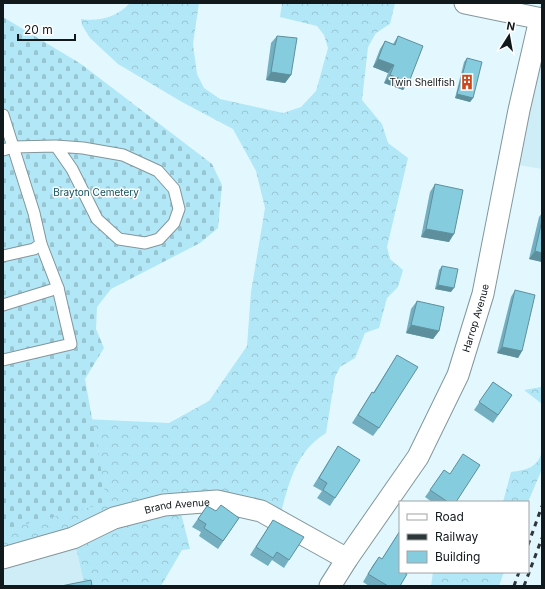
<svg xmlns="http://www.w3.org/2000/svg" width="545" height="589" viewBox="0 0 545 589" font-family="Inter,sans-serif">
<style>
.built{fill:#ceedf6}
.forest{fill:url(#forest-crowns)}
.cemetery{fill:url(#cemetery-stones)}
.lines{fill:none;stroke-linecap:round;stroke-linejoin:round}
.service-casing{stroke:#82969b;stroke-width:13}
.minor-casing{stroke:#82969b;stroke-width:23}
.service{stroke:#fff;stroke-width:11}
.minor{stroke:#fff;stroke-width:21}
.rail{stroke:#2d3639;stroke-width:3;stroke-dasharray:5 5;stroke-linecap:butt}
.wall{fill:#73afc0}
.shaded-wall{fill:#5e8f9c}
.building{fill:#86ccdf;stroke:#5e8f9c}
.labels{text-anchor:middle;stroke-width:3;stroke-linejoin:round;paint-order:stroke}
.poi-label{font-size:10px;fill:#12191c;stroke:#fff;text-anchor:end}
.park-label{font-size:10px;fill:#114e5c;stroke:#fff}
.street-label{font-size:10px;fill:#12191c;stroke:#fff}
</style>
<defs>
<pattern id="forest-crowns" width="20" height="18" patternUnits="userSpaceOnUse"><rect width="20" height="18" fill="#b1e7f6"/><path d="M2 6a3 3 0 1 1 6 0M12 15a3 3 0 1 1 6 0" fill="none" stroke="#97c6d2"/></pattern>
<pattern id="cemetery-stones" width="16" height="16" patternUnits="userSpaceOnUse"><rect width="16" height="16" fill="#b1e7f6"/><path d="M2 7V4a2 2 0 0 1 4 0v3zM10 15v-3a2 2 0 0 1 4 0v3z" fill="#97c6d2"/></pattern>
</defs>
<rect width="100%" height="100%" fill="#e2f8fe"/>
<g class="built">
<path d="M540,3H542V169L512,164Z"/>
<path d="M74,538L88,586H3V555Z"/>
</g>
<g class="forest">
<path d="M130,3H199L193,44L197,74L204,88L220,99L283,113L301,107L316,91L328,48L324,35L317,26L280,17L282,3H395L390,24L376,33L368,47L362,100L382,124L388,143L408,158L387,247L390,259L403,270L398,287L387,298L379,328L365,333L355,358L340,367L335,377L326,433C295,452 289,484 280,516L179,505L190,549L182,550L161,586H88L84,582L74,538L3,555V495L84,419L169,423L209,401L247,346L251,292L265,208L256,171L233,129L182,102L118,64L90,38L82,25L81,19C99,22 117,17 130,3Z"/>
<path d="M542,386V404L524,390L541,387Z"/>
<path d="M542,451V469L528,502H503L511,472C526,470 538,468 542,451Z"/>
<path d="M433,572H504L499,586H431Z"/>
</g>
<path class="cemetery" d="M3,17L81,64L212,164L222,185L218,228L200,243L111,289L97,307L96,329L104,348L85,379L107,503L3,530Z"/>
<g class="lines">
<g class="service-casing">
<g id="service">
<path d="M3,115L34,213L41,244L34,249L3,256"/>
<path d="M3,150L13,147L56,146L83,148L123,155L158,171L174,189L179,209L174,223L159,239L145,243L119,239L97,219L72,169L56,146"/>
<path d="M3,305L58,288L41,244"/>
<path d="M3,360L71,344L58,288"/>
</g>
</g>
<g class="minor-casing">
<g id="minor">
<path d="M465,3L542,19"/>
<path id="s1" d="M3,558L73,538L114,518L164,505L217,501L261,511L347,559"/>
<path id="s2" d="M330,586L347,559L418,457L458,375L483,294L519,110L540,19"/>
</g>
</g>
<use href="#service" class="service"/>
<use href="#minor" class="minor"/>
<g class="rail">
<path d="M528,545L542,506"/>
<path d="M514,586L519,572"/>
<path d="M524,586L542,538"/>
</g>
</g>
<g class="wall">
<path d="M277,36L291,75L285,83L266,80L271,43Z"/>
<path d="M398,36L409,82L403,90L384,83L388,73L373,67L380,49L385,41L393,44Z"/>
<path d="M467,58L473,98L470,102L455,98L464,62Z"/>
<path d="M435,184L449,242L421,237L430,192Z"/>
<path d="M542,213V262L529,259L539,217Z"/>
<path d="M442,266L451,292L435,289L439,270Z"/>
<path d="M515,290L522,351L518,358L497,353L511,297Z"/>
<path d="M417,301L439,331L433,339L406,333L411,309Z"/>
<path d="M397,355L379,428L373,436L352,423L372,392L373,393Z"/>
<path d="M493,382L512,395L493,423L474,410Z"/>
<path d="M338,446L335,498L330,506L317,498L322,491L313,486Z"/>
<path d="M444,470L456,502H432L425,497Z"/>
<path d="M207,506L216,511L239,518L218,549L199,536L201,532L192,527Z"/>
<path d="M273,520L289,560L284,568L272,560L268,566L250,555Z"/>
<path d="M400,530V586H369L363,582L373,565L379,557L382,559Z"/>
</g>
<g class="shaded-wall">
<path d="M378,59L394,65L388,73L373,67Z"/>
<path d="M271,72L291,75L285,83L266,80Z"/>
<path d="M390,75L409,82L403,90L384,83Z"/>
<path d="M457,94L473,98L470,102L455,98Z"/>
<path d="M426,229L454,234L449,242L421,237Z"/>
<path d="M535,251L542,253V262L529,259Z"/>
<path d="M438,285L454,288L451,292L435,289Z"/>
<path d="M411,325L439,331L433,339L406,333Z"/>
<path d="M502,347L522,351L518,358L497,353Z"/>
</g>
<g class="building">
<path d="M277,36L297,38L291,75L271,72Z"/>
<path d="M398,36L423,46L409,82L390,75L394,65L378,59L385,41L395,45Z"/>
<path d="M467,58L482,62L473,98L457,94Z"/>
<path d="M435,184L463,190L454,234L426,229Z"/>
<path d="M542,220V253L535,251Z"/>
<path d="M442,266L458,269L454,288L438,285Z"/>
<path d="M515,290L535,295L522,351L502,347Z"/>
<path d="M417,301L444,307L439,331L411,325Z"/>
<path d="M397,355L418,367L379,428L358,415L372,392L374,393Z"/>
<path d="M493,382L512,395L498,415L479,402Z"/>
<path d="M338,446L360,460L335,498L323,490L327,483L319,478Z"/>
<path d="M463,454L480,465L456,502H448L430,490L444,470L450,474Z"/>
<path d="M221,505L239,518L223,541L204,528L206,524L198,519L207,506L216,511Z"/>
<path d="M273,520L304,537L289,560L277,552L273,558L256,547Z"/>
<path d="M400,531V572H406L405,573L407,574L400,586H388L368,574L379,557L382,559Z"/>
<path d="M91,580L92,586H61Z"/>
</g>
<defs>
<g id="building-bare" transform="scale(1.2)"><path d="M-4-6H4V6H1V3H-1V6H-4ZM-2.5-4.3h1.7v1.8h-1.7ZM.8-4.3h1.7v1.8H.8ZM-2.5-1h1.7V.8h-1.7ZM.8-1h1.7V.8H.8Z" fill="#cf471b" stroke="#fff" stroke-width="2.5" paint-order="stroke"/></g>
</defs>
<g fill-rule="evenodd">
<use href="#building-bare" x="467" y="82"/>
</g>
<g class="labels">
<g class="poi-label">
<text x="455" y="86">Twin Shellfish</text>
</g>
<g class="park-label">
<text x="96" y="196">Brayton Cemetery</text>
</g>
<g class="street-label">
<text dy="4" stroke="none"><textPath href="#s2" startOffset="307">Harrop Avenue</textPath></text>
<text dy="4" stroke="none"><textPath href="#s1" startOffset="183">Brand Avenue</textPath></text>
</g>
</g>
<rect width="545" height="589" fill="none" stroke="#12191c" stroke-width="8"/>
<rect x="399" y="501" width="130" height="72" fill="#ffffff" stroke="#a0a3a4"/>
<rect x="407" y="514" width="20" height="6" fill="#ffffff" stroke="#a0a3a4"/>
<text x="435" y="521" font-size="12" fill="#12191c">Road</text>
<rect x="407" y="534" width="20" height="6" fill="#2d3639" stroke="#a0a3a4"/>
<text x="435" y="541" font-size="12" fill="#12191c">Railway</text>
<rect x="407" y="551" width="20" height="12" fill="#86ccdf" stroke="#a0a3a4"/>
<text x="435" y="561" font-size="12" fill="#12191c">Building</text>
<g transform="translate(509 36) rotate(11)" stroke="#ffffff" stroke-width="3" paint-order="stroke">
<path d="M0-3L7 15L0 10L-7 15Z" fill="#12191c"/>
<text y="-6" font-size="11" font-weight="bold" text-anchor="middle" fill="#12191c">N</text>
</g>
<path d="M18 34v6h57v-6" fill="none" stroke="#12191c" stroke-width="2"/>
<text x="24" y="34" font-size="12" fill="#12191c" stroke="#ffffff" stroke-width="3" paint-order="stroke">20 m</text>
</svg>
